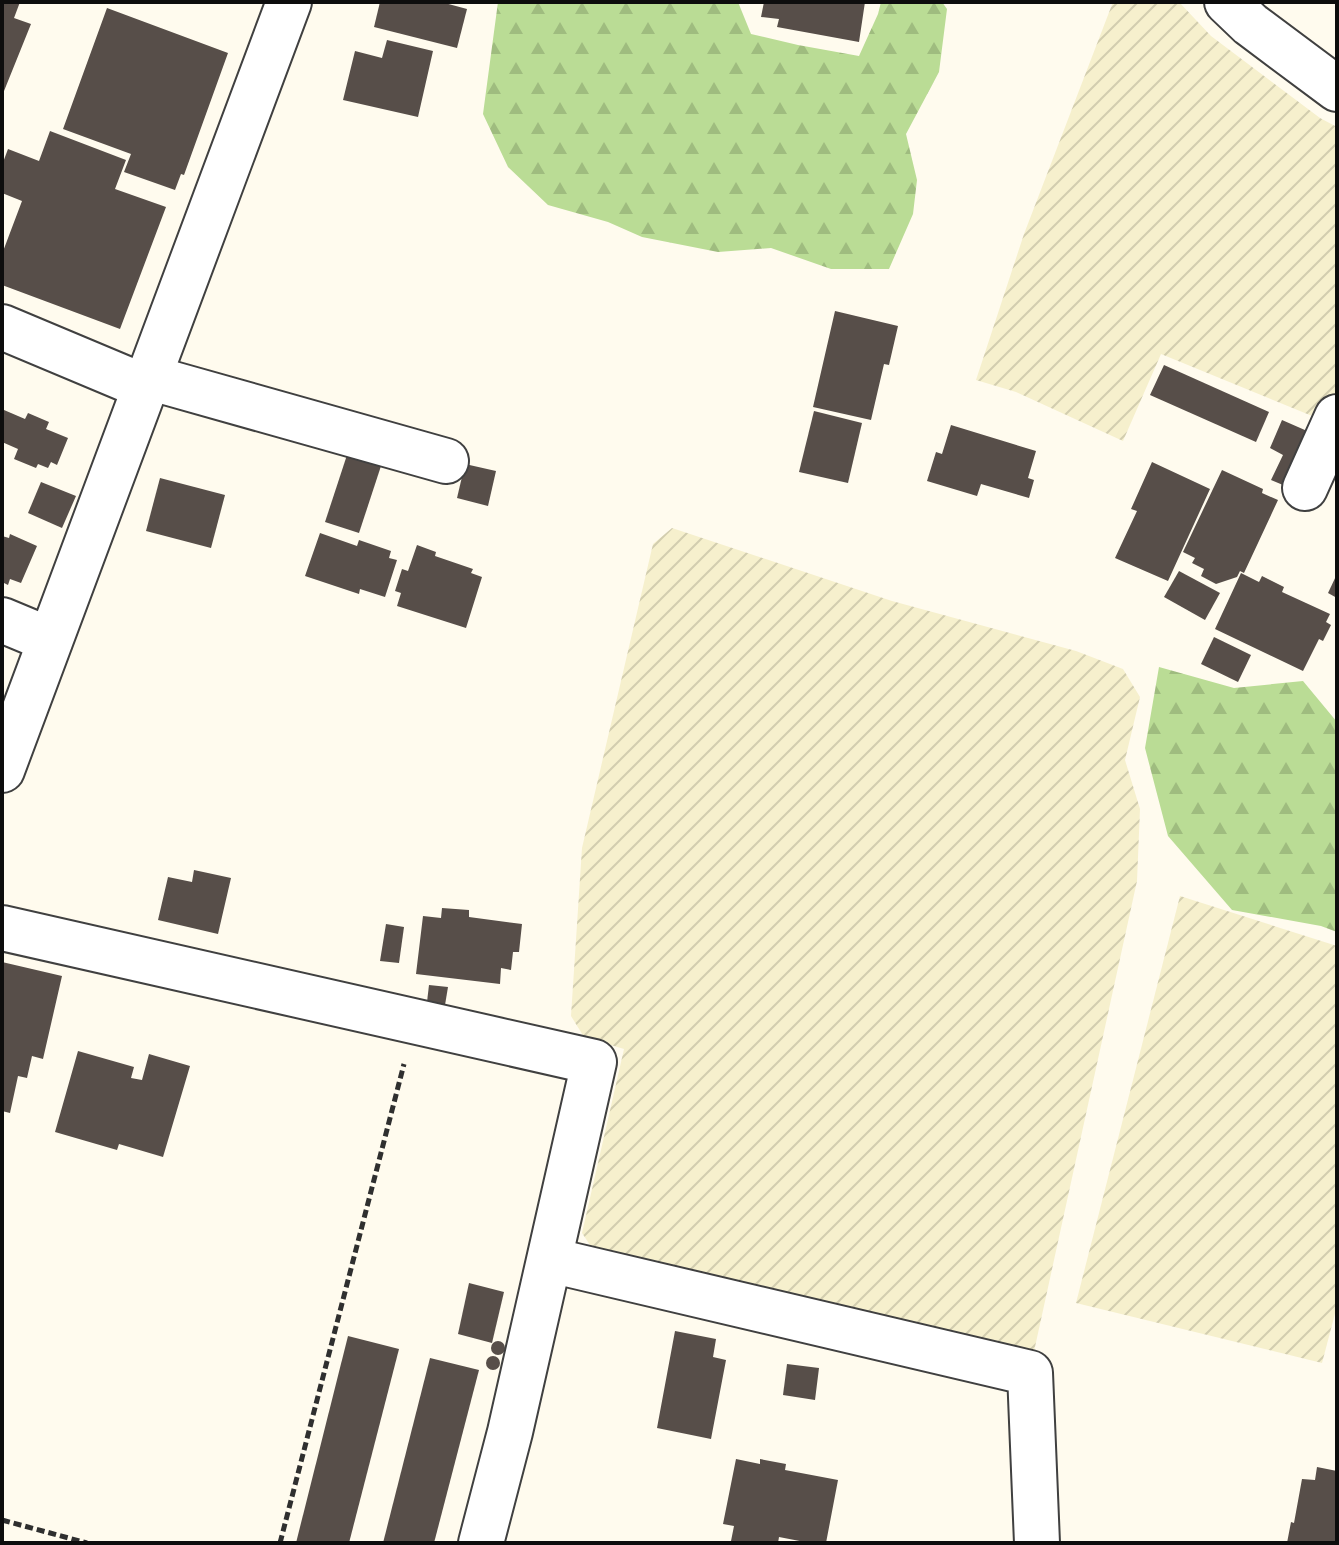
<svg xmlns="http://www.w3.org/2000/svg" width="1339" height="1545" viewBox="0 0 1339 1545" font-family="'Zilla Slab',serif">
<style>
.farmland{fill:url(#farmland-furrows)}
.forest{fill:url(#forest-firs)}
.building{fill:#574e49}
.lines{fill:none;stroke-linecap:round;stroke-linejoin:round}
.minor-casing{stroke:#404040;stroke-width:48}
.path{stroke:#2f2f2f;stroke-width:5;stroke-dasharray:8 4;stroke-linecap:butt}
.minor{stroke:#fff;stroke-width:44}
</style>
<defs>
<pattern id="farmland-furrows" width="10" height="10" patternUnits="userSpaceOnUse" patternTransform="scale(2)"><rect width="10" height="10" fill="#f6f0cd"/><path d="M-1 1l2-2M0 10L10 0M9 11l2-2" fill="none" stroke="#d2cdaf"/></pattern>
<pattern id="forest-firs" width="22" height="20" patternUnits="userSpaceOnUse" patternTransform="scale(2)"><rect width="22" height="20" fill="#badc95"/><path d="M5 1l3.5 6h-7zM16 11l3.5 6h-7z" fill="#9fbc7f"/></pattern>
</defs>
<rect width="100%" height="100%" fill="#fffbee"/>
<g class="farmland">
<path d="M1113,2H1179L1211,36L1320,118L1337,127V394L1333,402L1317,418L1161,354L1123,441L1016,392L976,380L1024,234Z"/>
<path d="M672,528L892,601L1076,651L1123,669L1140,697L1125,760L1140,809L1137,881L1033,1356L596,1254L582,1233L624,1049L584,1037L571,1016L582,848L653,544Z"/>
<path d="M1180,896L1337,946V1306L1322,1363L1076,1303Z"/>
</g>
<g class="forest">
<path d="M498,2H738L751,34L798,45L859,56L878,14L881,2H942L947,9L939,72L906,134L917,180L913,214L889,269H831L771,248L718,252L642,237L608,222L548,205L508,167L483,114Z"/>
<path d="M1159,667L1234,688L1303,681L1337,722V932L1321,926L1232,910L1168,836L1145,748Z"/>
</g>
<g class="building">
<path d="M2,2H20L14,18L31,24L2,96Z"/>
<path d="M380,2H441L467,9L457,48L374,27Z"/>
<path d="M764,2H865L859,42L777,27L779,19L761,17Z"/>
<path d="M107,8L228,53L184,175L181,174L175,190L124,172L131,154L63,129Z"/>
<path d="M387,40L433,51L418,117L343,100L355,51L382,58Z"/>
<path d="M50,131L126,160L115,189L166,207L120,329L2,285V254L22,201L2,193V165L8,149L39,161Z"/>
<path d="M835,311L898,326L889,365L884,364L871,420L813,407Z"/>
<path d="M1164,365L1269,412L1256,442L1150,395Z"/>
<path d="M4,410L25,419L28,413L49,422L46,429L68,438L57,465L51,462L48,468L38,464L36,468L14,459L18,449L2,442V416Z"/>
<path d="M814,411L862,423L848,483L799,472Z"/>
<path d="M1282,420L1314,434L1295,490L1271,480L1283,455L1270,448Z"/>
<path d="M951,425L1036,451L1028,478L1034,480L1029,498L981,484L977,496L927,481L936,452L942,454Z"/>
<path d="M347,455L381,466L359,533L325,522Z"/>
<path d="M1152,462L1210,489L1168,581L1115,558L1137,511L1131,509Z"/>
<path d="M465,464L496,471L488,506L457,498Z"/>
<path d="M1222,470L1263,489L1262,493L1278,500L1244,573L1240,571L1237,577L1216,584L1201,576L1204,569L1192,563L1195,558L1183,552Z"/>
<path d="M160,478L225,495L211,548L146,531Z"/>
<path d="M41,482L76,496L62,528L28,513Z"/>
<path d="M320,533L357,546L359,540L391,551L389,558L397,560L385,597L360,589L359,594L305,576Z"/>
<path d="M10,534L37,546L21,583L10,579L8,585L2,582V536L9,538Z"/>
<path d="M417,545L436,552L435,556L473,569L471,573L482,577L466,628L397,606L401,593L395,591L402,569L408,571Z"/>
<path d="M1179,571L1220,593L1205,620L1164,597Z"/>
<path d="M1241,573L1259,582L1262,576L1284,587L1282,592L1330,614L1326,622L1331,625L1323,641L1319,639L1303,671L1215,629Z"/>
<path d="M1337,574V598L1328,593Z"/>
<path d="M1214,637L1251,655L1238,682L1201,664Z"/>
<path d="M194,870L231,878L218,934L158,920L168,877L192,882Z"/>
<path d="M442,908L469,910V917L522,924L519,952H513L511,970L501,968L500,984L416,974L423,916L441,918Z"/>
<path d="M386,924L404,927L399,963L380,961Z"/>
<path d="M2,962L62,976L43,1059L32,1056L27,1078L18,1076L10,1113L2,1111Z"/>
<path d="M429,985L448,987L445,1005L427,1002Z"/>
<path d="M78,1051L134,1067L131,1078L142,1080L149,1054L190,1066L163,1157L119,1144L117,1150L55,1132Z"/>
<path d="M469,1283L504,1292L492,1343L458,1334Z"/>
<path d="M675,1331L716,1339L713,1357L726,1360L711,1439L657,1428Z"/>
<path d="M348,1336L399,1349L349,1543H296Z"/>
<circle cx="498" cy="1348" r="7"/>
<circle cx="493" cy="1363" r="7"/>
<path d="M430,1358L479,1370L434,1543H383Z"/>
<path d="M787,1364L819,1368L815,1400L783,1395Z"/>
<path d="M736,1459L760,1464V1459L786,1464L785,1470L838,1480L826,1543H810L779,1537L778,1543H744L731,1541L734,1526L723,1524Z"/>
<path d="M1317,1467L1337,1471V1543H1287L1291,1522L1294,1523L1302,1479L1315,1480Z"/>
</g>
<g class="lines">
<g class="minor-casing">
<g id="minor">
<path d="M1227,2L1250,24L1337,89"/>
<path d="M2,327L145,387"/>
<path d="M148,377L446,461"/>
<path d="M1305,488L1337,417"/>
<path d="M2,620L50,640"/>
<path d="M2,770L289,2"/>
<path d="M2,928L594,1062L510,1432L481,1543"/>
<path d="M550,1260L1030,1373L1037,1543"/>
</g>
</g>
<g class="path">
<path d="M2,1520L87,1543"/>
<path d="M280,1543L404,1064"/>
</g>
<use href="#minor" class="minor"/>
</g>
<rect width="1339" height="1545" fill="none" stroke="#0d0d0d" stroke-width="8"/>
</svg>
